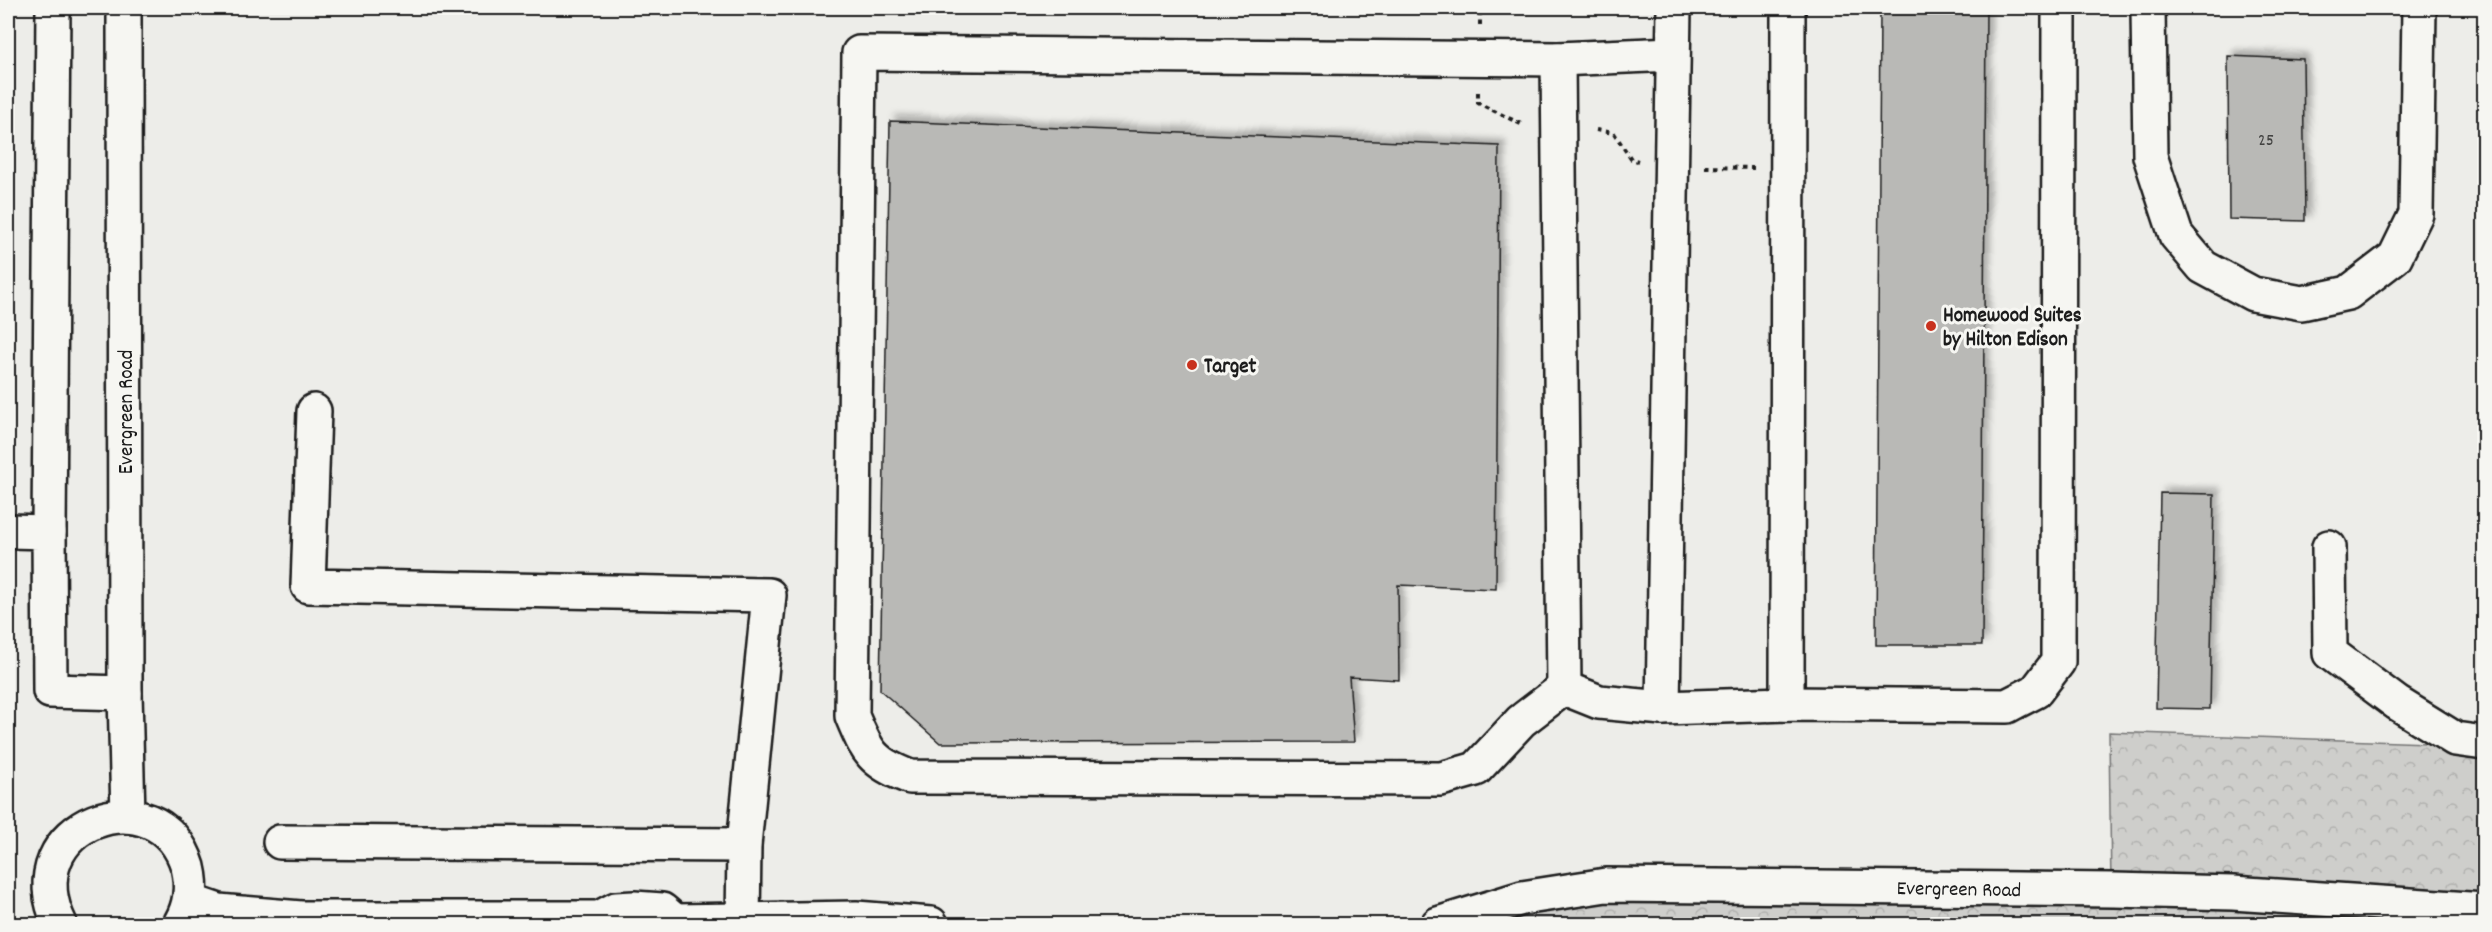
<svg xmlns="http://www.w3.org/2000/svg" width="2492" height="932" viewBox="0 0 2492 932" font-family="Dekko,sans-serif">
<style>
.forest{fill:url(#forest-crowns);stroke:#757574;stroke-width:1.5}
.building{fill:#b9b9b6;stroke:#1c1c1c;stroke-width:1.5;filter:url(#shadow)}
.lines{fill:none;stroke-linecap:round;stroke-linejoin:round}
.minor-casing{stroke:#1c1c1c;stroke-width:38}
.path{stroke:#1c1c1c;stroke-width:4;stroke-dasharray:4.5 4.5;stroke-linecap:butt}
.minor{stroke:#f6f6f2;stroke-width:33}
.poi-dot{fill:#c8321e;stroke:#f6f6f2;stroke-width:2}
.labels{text-anchor:middle;stroke-width:6;stroke-linejoin:round;paint-order:stroke}
.number-label{font-size:18px;fill:#434342}
.poi-label{font-size:21px;font-weight:bold;fill:#1c1c1c;stroke:#f6f6f2;text-anchor:start}
.street-label{font-size:21px;fill:#1c1c1c;stroke:#f6f6f2}
</style>
<defs>
<pattern id="forest-crowns" width="20" height="18" patternUnits="userSpaceOnUse" patternTransform="scale(1.5)"><rect width="20" height="18" fill="#cececb"/><path d="M2 6a3 3 0 1 1 6 0M12 15a3 3 0 1 1 6 0" fill="none" stroke="#b0b0ae"/></pattern>
<filter id="shadow"><feDropShadow dx="5.5" dy="-5.5" stdDeviation="3" flood-color="#0004"/></filter>
</defs>
<rect width="100%" height="100%" fill="#edede9"/>
<filter id="ink" filterUnits="userSpaceOnUse"><feTurbulence type="fractalNoise" baseFrequency=".0167" numOctaves="2"/><feDisplacementMap in="SourceGraphic" scale="12" xChannelSelector="R" yChannelSelector="G"/><feConvolveMatrix kernelMatrix="1 2 1 2 8 2 1 2 1" color-interpolation-filters="sRGB"/></filter>
<g filter="url(#ink)">
<path class="forest" d="M2484,725V924H1462L1600,885L2111,888L2109,732L2428,743Z"/>
<g class="building">
<path d="M1880,8H1986L1982,645H1876Z"/>
<path d="M2228,56L2303,59L2305,221L2229,219Z"/>
<path d="M890,121L1499,146L1496,589L1398,585L1399,680L1349,677L1354,742L940,743L880,690Z"/>
<path d="M2160,493L2214,494L2210,709L2156,708Z"/>
</g>
<g class="lines">
<g class="minor-casing">
<g id="minor">
<path d="M124,8L125,693L128,816"/>
<path d="M2148,8L2150,156L2176,235L2203,267L2253,294L2302,303L2348,293L2395,257L2416,214L2419,8"/>
<path d="M1558,59L1564,688"/>
<path d="M314,411L308,586L769,595L744,845L743,924"/>
<path d="M8,531L49,532L50,691L125,693"/>
<path d="M49,532L53,8"/>
<path d="M2329,547L2330,653L2397,703L2455,739L2484,743"/>
<path d="M1564,688L1521,721L1476,769L1441,779L910,777C872,763 867,752 852,716L859,53L1558,59L1673,54"/>
<path d="M1564,688L1599,702L1663,708L1787,704L2007,706L2036,691L2058,662L2059,8"/>
<path d="M1787,704L1788,8"/>
<path d="M1663,708L1674,8"/>
<path d="M280,842L744,845"/>
<path d="M190,901L219,911L301,918H599L616,909L634,908L662,910L675,921"/>
<path d="M60,924C11,823 159,771 188,867C193,887 190,907 180,924"/>
<path d="M668,924L675,921L856,918L931,924"/>
<path d="M1438,924L1522,898L1606,885L2114,890L2233,893L2484,910"/>
</g>
</g>
<g class="path">
<path d="M1480,25V8"/>
<path d="M1478,92V103L1523,125"/>
<path d="M1596,130L1614,133L1631,159L1638,161"/>
<path d="M1705,167L1754,168"/>
</g>
<use href="#minor" class="minor"/>
</g>
</g>
<g class="poi-dot">
<circle cx="1931" cy="326" r="6"/>
<circle cx="1192" cy="365" r="6"/>
</g>
<g class="labels">
<g class="number-label">
<text x="2266" y="145">25</text>
</g>
<g class="poi-label">
<text x="1943" y="321">Homewood Suites<tspan x="1943" dy="24">by Hilton Edison</tspan></text>
<text x="1204" y="372">Target</text>
</g>
<g class="street-label">
<text transform="translate(125 412) rotate(-90)" y="7">Evergreen Road</text>
<text transform="translate(1959 888) rotate(1)" y="7">Evergreen Road</text>
</g>
</g>
<rect width="2492" height="932" fill="none" stroke="#f6f6f2" stroke-width="30"/>
<rect x="15" y="15" width="2462" height="902" fill="none" stroke="#1c1c1c" stroke-width="2" filter="url(#ink)"/>
</svg>
